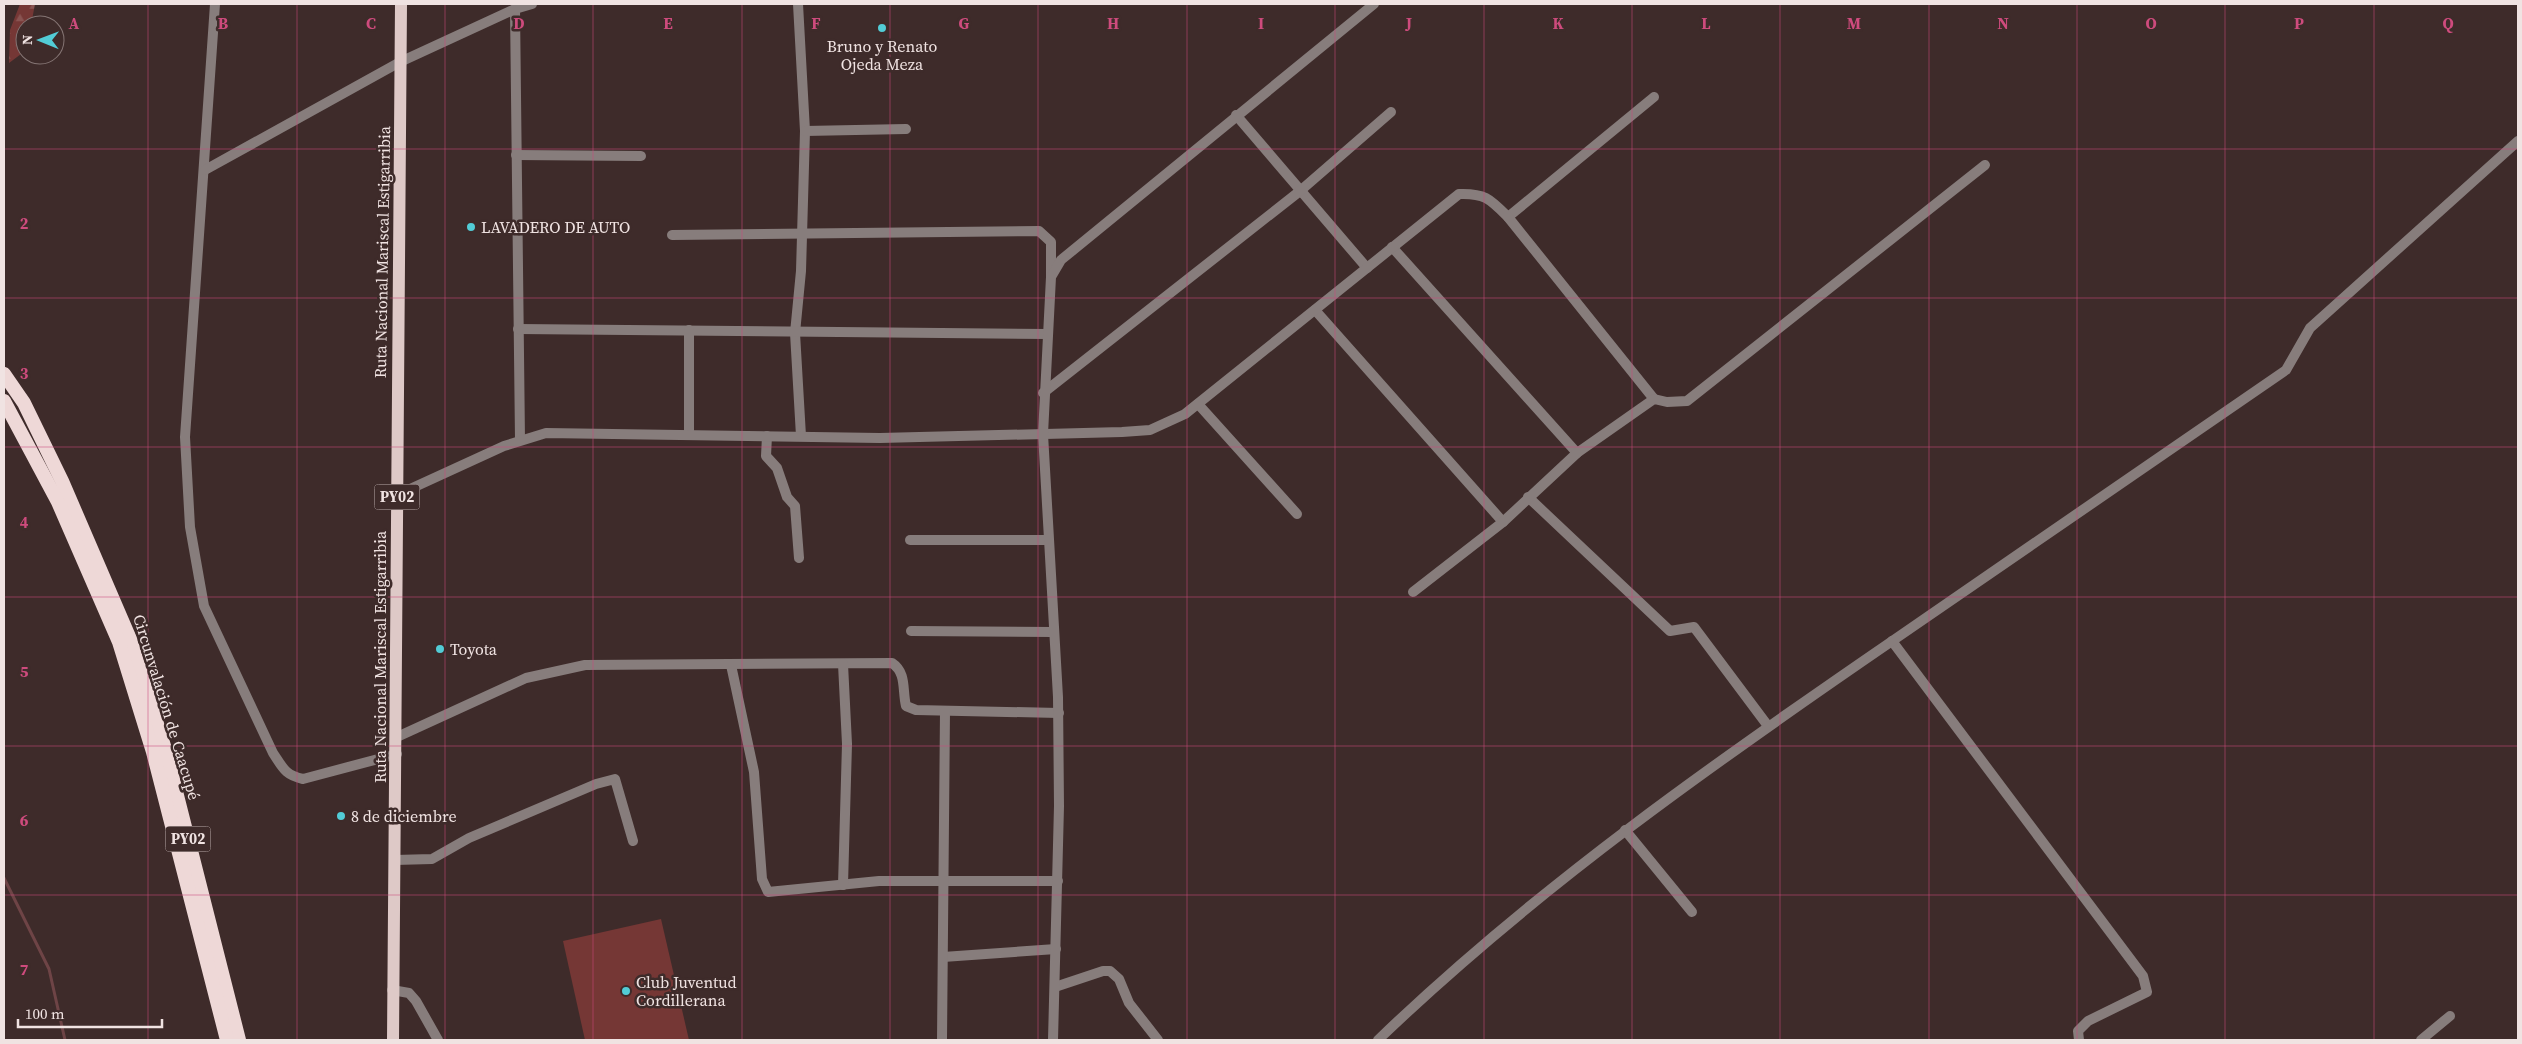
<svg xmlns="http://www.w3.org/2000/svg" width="2522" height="1044" viewBox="0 0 2522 1044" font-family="'Source Serif 4',serif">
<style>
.green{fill:#753735}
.forest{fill:url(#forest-firs)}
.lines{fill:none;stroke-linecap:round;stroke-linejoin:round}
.stream{stroke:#6e4446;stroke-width:3}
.minor{stroke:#877d7c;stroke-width:10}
.primary{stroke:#dec9c7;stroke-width:12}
.trunk{stroke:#eed8d7;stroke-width:14}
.grid{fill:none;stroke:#ce4b7d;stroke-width:1;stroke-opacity:0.55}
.poi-dot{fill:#52ccd6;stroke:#3e2b2a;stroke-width:2}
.labels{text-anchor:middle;stroke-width:5;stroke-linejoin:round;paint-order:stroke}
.shield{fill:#3e2b2a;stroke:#bbacab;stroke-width:1}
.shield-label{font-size:15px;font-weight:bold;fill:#f0e3e2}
.poi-label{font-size:16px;fill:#f0e3e2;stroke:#3e2b2a;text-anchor:start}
.street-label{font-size:16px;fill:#f0e3e2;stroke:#3e2b2a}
.grid-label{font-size:16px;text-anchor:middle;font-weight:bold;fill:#ce4b7d;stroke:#3e2b2a;stroke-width:5;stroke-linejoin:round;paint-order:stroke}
</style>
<defs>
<pattern id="forest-firs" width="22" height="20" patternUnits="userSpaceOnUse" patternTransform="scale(1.25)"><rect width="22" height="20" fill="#753735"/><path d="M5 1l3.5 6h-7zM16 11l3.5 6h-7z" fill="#895452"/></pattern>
</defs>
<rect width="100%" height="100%" fill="#3e2b2a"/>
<path class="green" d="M661,919L689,1040H585L563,941Z"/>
<path class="forest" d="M20,4H35L31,25H25V51L9,63L10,30Z"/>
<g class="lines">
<path class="stream" d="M4,878L49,969L65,1040"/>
<g class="minor">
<path d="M215,4L185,437L190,527L204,606L273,753C283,768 285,775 303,779L397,754"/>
<path d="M798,4L805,131L801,271L795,333L801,436"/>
<path d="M515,9L520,440"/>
<path d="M1236,115L1367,268"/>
<path d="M805,131L906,129"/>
<path d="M516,155L641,156"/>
<path d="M205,170L400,62L515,9L532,4"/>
<path d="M1508,217L1654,97"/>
<path d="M672,235L1039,231L1051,242V276"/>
<path d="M1392,247L1577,453"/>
<path d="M1315,310L1503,522"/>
<path d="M518,329L1047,334"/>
<path d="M1043,393L1300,191L1391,112"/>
<path d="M1198,404L1297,514"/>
<path d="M689,435V330"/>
<path d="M767,436L766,456L777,468L787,497L795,506L799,558"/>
<path d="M397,495L504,446L546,433L880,438L1122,432L1150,430L1185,414L1459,194C1485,193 1490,199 1508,217L1654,399"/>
<path d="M1528,497L1670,631L1694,627L1768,726"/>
<path d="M910,540H1048"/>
<path d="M1413,592L1503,522L1577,453L1654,399L1667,402L1687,401L1985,165"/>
<path d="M911,631L1053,632"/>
<path d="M1892,641L2143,976L2147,992L2088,1021L2078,1031L2079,1040"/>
<path d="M731,665L754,772L762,879L768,892L879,881H1058"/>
<path d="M397,737L526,678L585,665L892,663C907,673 902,690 906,706L916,710L1059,713"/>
<path d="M1625,830L1692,912"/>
<path d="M395,860L432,859L469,838L596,784L615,779L633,841"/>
<path d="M843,885L847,744L843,664"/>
<path d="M943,957L1056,949"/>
<path d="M1055,987L1103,971H1110L1119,979L1129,1003L1158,1040"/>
<path d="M392,990L409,993L416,1001L438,1040"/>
<path d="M942,1040L945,711"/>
<path d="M1053,1040L1059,806L1058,697L1043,434L1051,277L1061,260L1374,4"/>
<path d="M1378,1040C1537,887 1717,761 1898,637C2028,548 2157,459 2286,370L2310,328L2518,141"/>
<path d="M2421,1040L2450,1016"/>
</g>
<path class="primary" d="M393,1040L401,4"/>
<g class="trunk">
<path d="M4,374L24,403L62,481L130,639L166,752L239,1040"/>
<path d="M4,401L58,502L119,642L153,752L227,1040"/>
</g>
</g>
<path class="grid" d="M148,4V1040M297,4V1040M445,4V1040M593,4V1040M742,4V1040M890,4V1040M1038,4V1040M1187,4V1040M1335,4V1040M1484,4V1040M1632,4V1040M1780,4V1040M1929,4V1040M2077,4V1040M2225,4V1040M2374,4V1040M4,149H2518M4,298H2518M4,447H2518M4,597H2518M4,746H2518M4,895H2518"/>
<g class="poi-dot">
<circle cx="882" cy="28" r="5"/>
<circle cx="471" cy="227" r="5"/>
<circle cx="440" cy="649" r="5"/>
<circle cx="341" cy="816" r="5"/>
<circle cx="626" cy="991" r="5"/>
</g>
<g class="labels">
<g class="shield">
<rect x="374.5" y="484.5" width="45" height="25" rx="4"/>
<rect x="165.5" y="826.5" width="45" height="25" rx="4"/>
</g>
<g class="shield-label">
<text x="397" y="502">PY02</text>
<text x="188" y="844">PY02</text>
</g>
<g class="poi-label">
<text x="882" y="52" text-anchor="middle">Bruno y Renato<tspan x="882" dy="18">Ojeda Meza</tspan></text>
<text x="481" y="233">LAVADERO DE AUTO</text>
<text x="450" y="655">Toyota</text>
<text x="351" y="822">8 de diciembre</text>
<text x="636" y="988">Club Juventud<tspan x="636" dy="18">Cordillerana</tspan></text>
</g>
<g class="street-label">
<text transform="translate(382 252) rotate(-89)" y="6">Ruta Nacional Mariscal Estigarribia</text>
<text transform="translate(380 657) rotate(-90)" y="6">Ruta Nacional Mariscal Estigarribia</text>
<text transform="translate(167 707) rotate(73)" y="6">Circunvalación de Caacupé</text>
</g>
</g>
<g class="grid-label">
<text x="74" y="29">A</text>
<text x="223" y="29">B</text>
<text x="371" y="29">C</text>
<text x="519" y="29">D</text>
<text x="668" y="29">E</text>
<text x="816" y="29">F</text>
<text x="964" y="29">G</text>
<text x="1113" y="29">H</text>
<text x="1261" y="29">I</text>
<text x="1409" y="29">J</text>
<text x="1558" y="29">K</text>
<text x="1706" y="29">L</text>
<text x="1854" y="29">M</text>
<text x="2003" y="29">N</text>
<text x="2151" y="29">O</text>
<text x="2299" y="29">P</text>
<text x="2448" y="29">Q</text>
<text x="24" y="229">2</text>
<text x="24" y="379">3</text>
<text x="24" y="528">4</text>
<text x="24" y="677">5</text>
<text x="24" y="826">6</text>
<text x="24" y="975">7</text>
</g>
<rect width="2522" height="1044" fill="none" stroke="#f0e3e2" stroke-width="10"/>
<g transform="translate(40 40) rotate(271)"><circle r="24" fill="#3e2b2a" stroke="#857574"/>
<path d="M0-4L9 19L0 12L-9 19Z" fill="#52ccd6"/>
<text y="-8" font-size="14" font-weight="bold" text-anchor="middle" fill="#f0e3e2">N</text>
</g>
<path d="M18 1019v8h144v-8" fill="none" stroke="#f0e3e2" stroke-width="2.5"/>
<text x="25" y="1019" font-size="15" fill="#f0e3e2" stroke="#3e2b2a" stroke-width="4" paint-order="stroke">100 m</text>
</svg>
